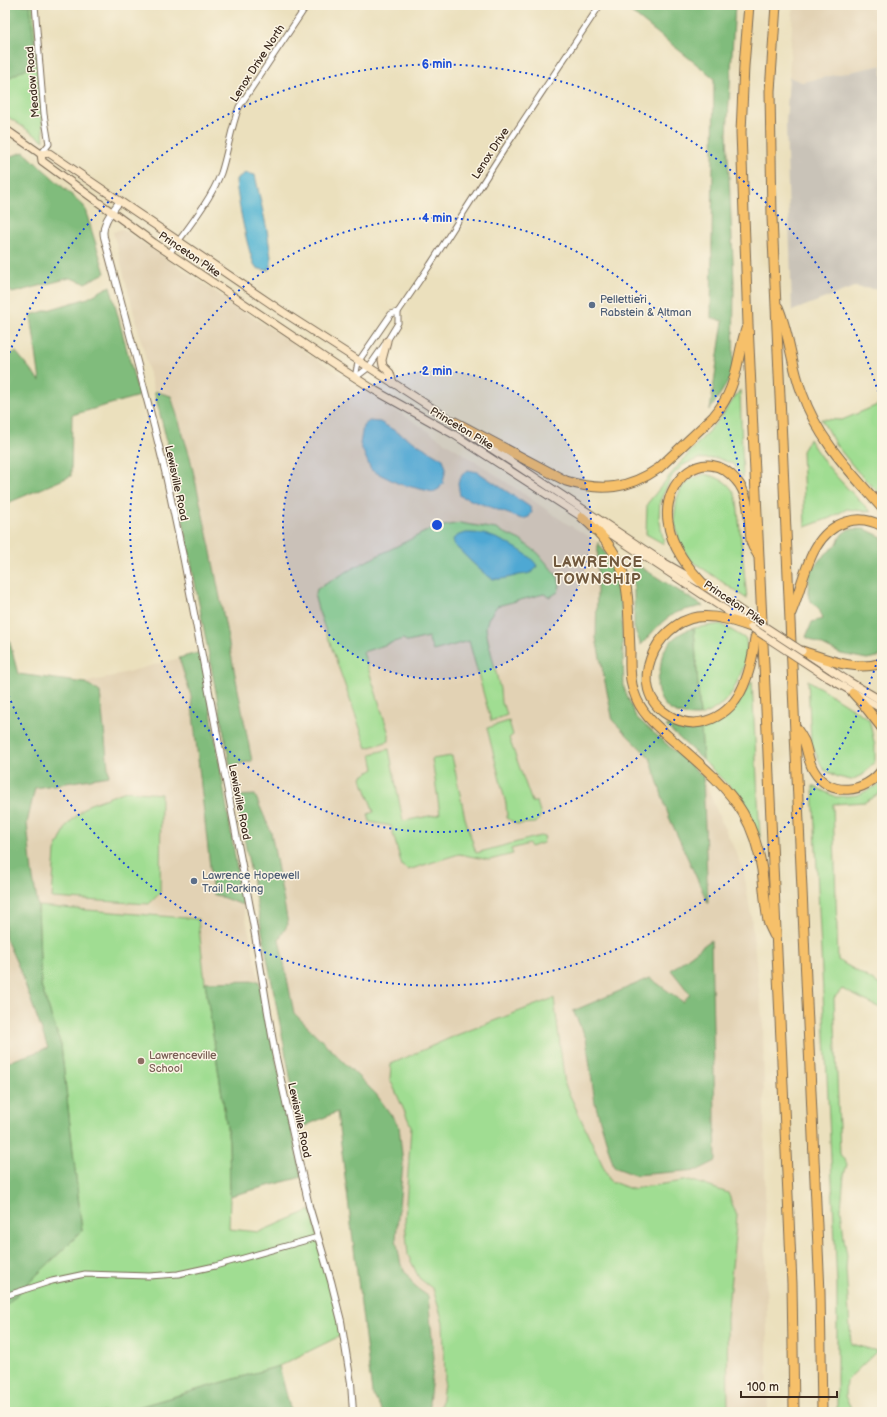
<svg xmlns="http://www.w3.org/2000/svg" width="887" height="1417" viewBox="0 0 887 1417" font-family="'Balsamiq Sans',sans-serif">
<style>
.built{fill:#e2d2b4}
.industrial{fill:#c9c3b8}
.green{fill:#a0dd92;stroke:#6e8458}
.forest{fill:#80bc7c;stroke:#5e734d}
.water{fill:#54b5d3;stroke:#487078}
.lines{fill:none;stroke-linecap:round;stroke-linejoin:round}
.minor-casing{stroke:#796a56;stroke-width:7}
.tertiary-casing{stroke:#796a56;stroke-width:8}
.secondary-casing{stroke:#796a56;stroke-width:9}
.motorway-casing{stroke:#796a56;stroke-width:11}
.minor{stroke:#fff;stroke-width:5}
.tertiary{stroke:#fff;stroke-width:6}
.secondary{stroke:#fbe6c4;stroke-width:7}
.motorway{stroke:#f6c06b;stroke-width:9}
.secondary-bridge-casing{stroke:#796a56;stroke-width:9;stroke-linecap:butt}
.secondary-bridge{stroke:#fbe6c4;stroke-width:7}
.ring{fill:none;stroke:#1d4ed8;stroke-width:2;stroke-dasharray:2 4}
.service-dot{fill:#5c6f8a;stroke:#fcf5e5;stroke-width:1.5}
.education-dot{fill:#8d6e63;stroke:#fcf5e5;stroke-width:1.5}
.labels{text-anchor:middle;stroke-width:3;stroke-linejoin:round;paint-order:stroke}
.street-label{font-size:11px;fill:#3b2a1e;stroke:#fcf5e5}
.service-label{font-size:11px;fill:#4e5e75;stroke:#fcf5e5;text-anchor:start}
.education-label{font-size:11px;fill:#785e54;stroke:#fcf5e5;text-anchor:start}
.district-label{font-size:15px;font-weight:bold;letter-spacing:1px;fill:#71593e;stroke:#fcf5e5}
.centre{fill:#1d4ed8;stroke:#fcf5e5;stroke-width:2}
.ring-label{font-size:12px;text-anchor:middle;font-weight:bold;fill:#1d4ed8;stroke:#fcf5e5;stroke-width:3;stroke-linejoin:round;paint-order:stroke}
</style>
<rect width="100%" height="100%" fill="#fcf5e5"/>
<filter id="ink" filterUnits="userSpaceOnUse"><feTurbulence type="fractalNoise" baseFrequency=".025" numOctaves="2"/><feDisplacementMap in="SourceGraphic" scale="8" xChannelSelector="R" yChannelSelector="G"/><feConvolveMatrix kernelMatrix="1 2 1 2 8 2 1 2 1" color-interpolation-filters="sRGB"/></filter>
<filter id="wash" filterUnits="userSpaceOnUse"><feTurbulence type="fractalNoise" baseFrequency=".012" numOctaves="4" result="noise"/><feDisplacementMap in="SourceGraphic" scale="16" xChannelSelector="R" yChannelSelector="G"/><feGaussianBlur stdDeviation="0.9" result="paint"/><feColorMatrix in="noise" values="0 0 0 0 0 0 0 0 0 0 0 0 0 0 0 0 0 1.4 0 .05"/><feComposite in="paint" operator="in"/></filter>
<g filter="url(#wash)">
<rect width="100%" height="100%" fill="#ebe0bd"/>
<g class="built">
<path d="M793,5H882V65L802,82L789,77Z"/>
<path d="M122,229L310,355L490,471L566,523L598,542L612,564L621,593L624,688L636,717L703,776L720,819L743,867L751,915L763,1025L768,1412H383L372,1393L337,1112L300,1128L170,453L113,232Z"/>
<path d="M201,652L243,905L302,1177L231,1196L229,1229L259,1232L311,1210L342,1335L279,1366L193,1393L181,1412H5V699L102,679Z"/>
</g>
<path class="industrial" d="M882,65V290L854,287L792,311L786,124L789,77L802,82Z"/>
<g class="green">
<path d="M5,5H33L44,141L5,115Z"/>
<path d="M740,390L743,478L733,464L717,458L698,459L683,465L672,476L660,501L659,517L664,544L646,534L647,504L676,468L721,417Z"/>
<path d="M882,403V496L858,472L836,445L821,419L842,420Z"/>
<path d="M809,439C826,468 847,488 871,512L847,509L830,518L805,527L802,451Z"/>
<path d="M704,474C721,478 732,483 737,501L747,599L689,559L679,541L674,519L677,498L682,487L691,479Z"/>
<path d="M460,523L496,529L520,540L538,553L558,577L560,586L558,592L550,597L544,594L497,606L488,619L486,628L488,640L500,689L501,703L505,708L507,715L491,721L469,641L433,651L428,637L408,642L403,639L363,652L389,734V741L367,748L318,609L315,598L317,589L355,567L433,528Z"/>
<path d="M721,624L746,639L748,657L733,691L723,703L710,712L700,716L694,628Z"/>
<path d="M808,680L869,719L875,746V761L864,774L851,780L838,777L823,769L811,743Z"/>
<path d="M752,681L760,838L738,795L703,760L701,729C706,727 711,726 716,724C734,715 742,697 752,681Z"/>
<path d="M509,721L513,735L509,738L532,802H537L541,815L536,823L517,824L507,818L506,804L487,728Z"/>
<path d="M389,749L403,821L440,814L432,759L452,756L465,818L476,853L540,836L545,837L543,843L531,847L529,844L511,849L513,854L489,860L459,854L408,870L402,866L391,826L370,822L368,814L374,812L361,777L374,769L371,754Z"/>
<path d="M882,783V792L865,802L833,804L838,960L882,986V1009L842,989L834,998L840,1154L847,1164L844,1175L841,1209L844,1239L847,1255L846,1269L851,1344L877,1351L846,1381L845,1396L853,1412H837V1284L813,786L836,797L858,795Z"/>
<path d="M126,791L161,794L160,893L149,904L52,898L55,851L67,825L88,805Z"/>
<path d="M38,906L198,919L205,982L229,1141L230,1196L229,1229L259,1232L311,1210L342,1335L279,1366L121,1412H5V1306L82,1231L61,1045L41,986Z"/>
<path d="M554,998L565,1085L610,1181L631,1189L690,1180L728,1193L737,1216L727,1318L728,1412H440L445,1377L443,1322L433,1289L419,1278L408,1255L405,1221L411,1126L390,1079L391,1064L457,1035Z"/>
</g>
<g class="forest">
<path d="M5,5H30L36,63L5,80Z"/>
<path d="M622,5H735L727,134L734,282L733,374L710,410L723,321L711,318L714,78Z"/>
<path d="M24,152L84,206L105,273L85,283L70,278L12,293L5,284V158Z"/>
<path d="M110,286L139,396L72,415L71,476L10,502L5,508V356L16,352L40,381L31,315L88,298Z"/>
<path d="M154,391L171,396L190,457L210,547L252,761L239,764L231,770L170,453Z"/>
<path d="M849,529H865L882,537V656L867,659L841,654L806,637L812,622L823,619L819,609L809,599V573L821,558L836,545L842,534Z"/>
<path d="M598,542L612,564L621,593L624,688L636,717L703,776L708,903L669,817L650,758L613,721L596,638Z"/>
<path d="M631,561L703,606C695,608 686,609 678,612C663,618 652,633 641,645L634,628V591Z"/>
<path d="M5,624L18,674L86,683L100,692L109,776L35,788L27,823L32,873L38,906L41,986L61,1045L82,1231L5,1306V1063L48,1048L20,970L5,937Z"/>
<path d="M694,628L700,716C678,717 660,710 657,686C657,681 659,676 660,671C661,665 661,658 663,653C669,640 681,631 694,628Z"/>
<path d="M201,652L243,905L213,894L191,696L179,658Z"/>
<path d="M672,724L685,728L701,729L703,760L666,726Z"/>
<path d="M255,795L271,832L288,924L279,939L294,1013L376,1094L399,1126L403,1164L396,1238L401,1265L415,1287L428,1296L434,1358L429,1403L430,1412H383L372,1393L337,1112L300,1128L236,796Z"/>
<path d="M711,940L716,1161L698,1170L635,1175L614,1167L595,1103L586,1038L573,1011L650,978L683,1002L690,994L671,970Z"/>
<path d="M259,981L302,1177L230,1196L229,1141L205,982Z"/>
<path d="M279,1366L291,1412H201L192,1407L181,1412H121Z"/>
</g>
<g class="water">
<path d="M245,173L255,175L267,230L271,257V266L268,270C264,270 260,270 256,267C249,260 236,192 236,179Z"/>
<path d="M369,421L380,422L443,459L446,468L443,483L439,489L433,492L399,484L371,470L360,444L363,426Z"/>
<path d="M468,470L478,472L530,507L532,512L529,517L522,519L460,496L458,483L462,475Z"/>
<path d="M465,533C473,533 482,533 490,536C503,540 531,554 537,566C534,574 526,574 519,575C511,577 502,580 494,579C486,578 462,552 454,545L453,539L459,535Z"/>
</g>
</g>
<g filter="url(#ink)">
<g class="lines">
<g class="minor-casing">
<g id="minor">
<path d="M35,5L44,114L49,144L41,154"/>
<path d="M169,254C187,229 210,201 221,173C228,151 231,128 239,107L307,5"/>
<path d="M355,378L368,368L387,341L398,323V312L430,265L503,151L600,5"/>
<path d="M355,378L358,362L391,314L398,312"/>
<path d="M5,1296L52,1281L85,1274L149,1276L178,1274L215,1266L318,1237"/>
</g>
</g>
<g class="tertiary-casing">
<path id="tertiary" d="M120,201C112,212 101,223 104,237L154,426L165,471L184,561L253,923L267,1007L275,1053L309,1206L331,1281L341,1321L351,1383L353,1412"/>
</g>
<g class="secondary-casing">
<g id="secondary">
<path d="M5,129L41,154L49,153L283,312L457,424"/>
<path d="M41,154L42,161L154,243L337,366L376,391L453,434L582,517L614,536L744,622"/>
<path d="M387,341L382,360L383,366L390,373L393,383"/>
<path d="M468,433L663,562L705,586L753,619"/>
<path d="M809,655L848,681L882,701"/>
<path d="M827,677L882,709"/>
</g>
</g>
<g class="motorway-casing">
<g id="motorway">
<path d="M749,5L744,66L741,132L748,324L762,621L792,1284L794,1412"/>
<path d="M776,5L770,91L772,217L820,1293L822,1412"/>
<path d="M778,307C790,335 791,365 802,393C819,441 849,470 882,508"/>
<path d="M453,421L566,481C601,492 629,489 659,468L713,417C739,387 735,363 746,329"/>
<path d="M582,517C633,560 627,589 630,650C630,664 629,679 634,692C641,715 659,728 676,743C700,764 726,785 743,813C753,830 759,850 762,870C764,887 765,905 768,921C769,926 772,930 774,935"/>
<path d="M705,586C688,568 671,547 668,521C662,481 705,443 736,480C748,493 749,513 750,529C751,534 750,540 752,544C753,548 756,551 758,555"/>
<path d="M791,613C805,581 808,534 846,522C858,518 871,520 882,526"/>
<path d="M751,627C734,621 717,615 698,617C655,623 625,689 668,715C676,720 684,723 694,723C710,722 725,714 735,701C745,687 750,669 753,653C754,648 754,642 755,638C757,633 759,628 761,624"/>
<path d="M802,651C827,659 855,672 882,663"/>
<path d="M853,693L864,705L882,728"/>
<path d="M796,728C799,732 802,737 804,741C808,751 808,762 814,771C830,798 866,793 882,770"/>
</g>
</g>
<use href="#minor" class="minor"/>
<use href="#tertiary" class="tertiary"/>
<use href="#secondary" class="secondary"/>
<use href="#motorway" class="motorway"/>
<g class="secondary-bridge-casing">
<g id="secondary-bridge">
<path d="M753,619L802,651"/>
<path d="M751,627L827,677"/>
</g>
</g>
<use href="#secondary-bridge" class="secondary-bridge"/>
</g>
</g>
<circle cx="437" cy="525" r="154" fill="#1d4ed8" fill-opacity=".12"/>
<g class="ring">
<circle cx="437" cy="525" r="154"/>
<circle cx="437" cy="525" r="307"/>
<path d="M881 648A461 461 0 0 1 5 686M5 364A461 461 0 0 1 881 402"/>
</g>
<g class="service-dot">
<circle cx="592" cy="305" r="4"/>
<circle cx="194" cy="881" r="4"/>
</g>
<circle class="education-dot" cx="141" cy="1061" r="4"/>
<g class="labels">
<g class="street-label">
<text transform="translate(257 63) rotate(-57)" y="4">Lenox Drive North</text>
<text transform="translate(32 82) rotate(-95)" y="4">Meadow Road</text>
<text transform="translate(490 153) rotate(-57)" y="4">Lenox Drive</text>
<text transform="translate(190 254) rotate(34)" y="4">Princeton Pike</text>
<text transform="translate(462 428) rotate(31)" y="4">Princeton Pike</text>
<text transform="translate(177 483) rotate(78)" y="4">Lewisville Road</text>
<text transform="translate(735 603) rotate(34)" y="4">Princeton Pike</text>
<text transform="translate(240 802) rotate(79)" y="4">Lewisville Road</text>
<text transform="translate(300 1120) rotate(78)" y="4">Lewisville Road</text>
</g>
<g class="service-label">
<text x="600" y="303">Pellettieri<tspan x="600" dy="13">Rabstein &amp; Altman</tspan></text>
<text x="202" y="879">Lawrence Hopewell<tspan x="202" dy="13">Trail Parking</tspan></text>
</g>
<g class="education-label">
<text x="149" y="1059">Lawrenceville<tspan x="149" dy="13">School</tspan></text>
</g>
<g class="district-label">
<text x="598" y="567">LAWRENCE<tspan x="598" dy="17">TOWNSHIP</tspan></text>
</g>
</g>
<circle cx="437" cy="525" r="6" class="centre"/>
<g class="ring-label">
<text x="437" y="68">6 min</text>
<text x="437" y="222">4 min</text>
<text x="437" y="375">2 min</text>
</g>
<rect width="887" height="1417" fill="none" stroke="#fcf5e5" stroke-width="20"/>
<path d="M741 1391v6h96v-6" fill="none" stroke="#3b2a1e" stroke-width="2"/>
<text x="747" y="1391" font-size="12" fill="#3b2a1e" stroke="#fcf5e5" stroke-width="3" paint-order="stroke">100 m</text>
</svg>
